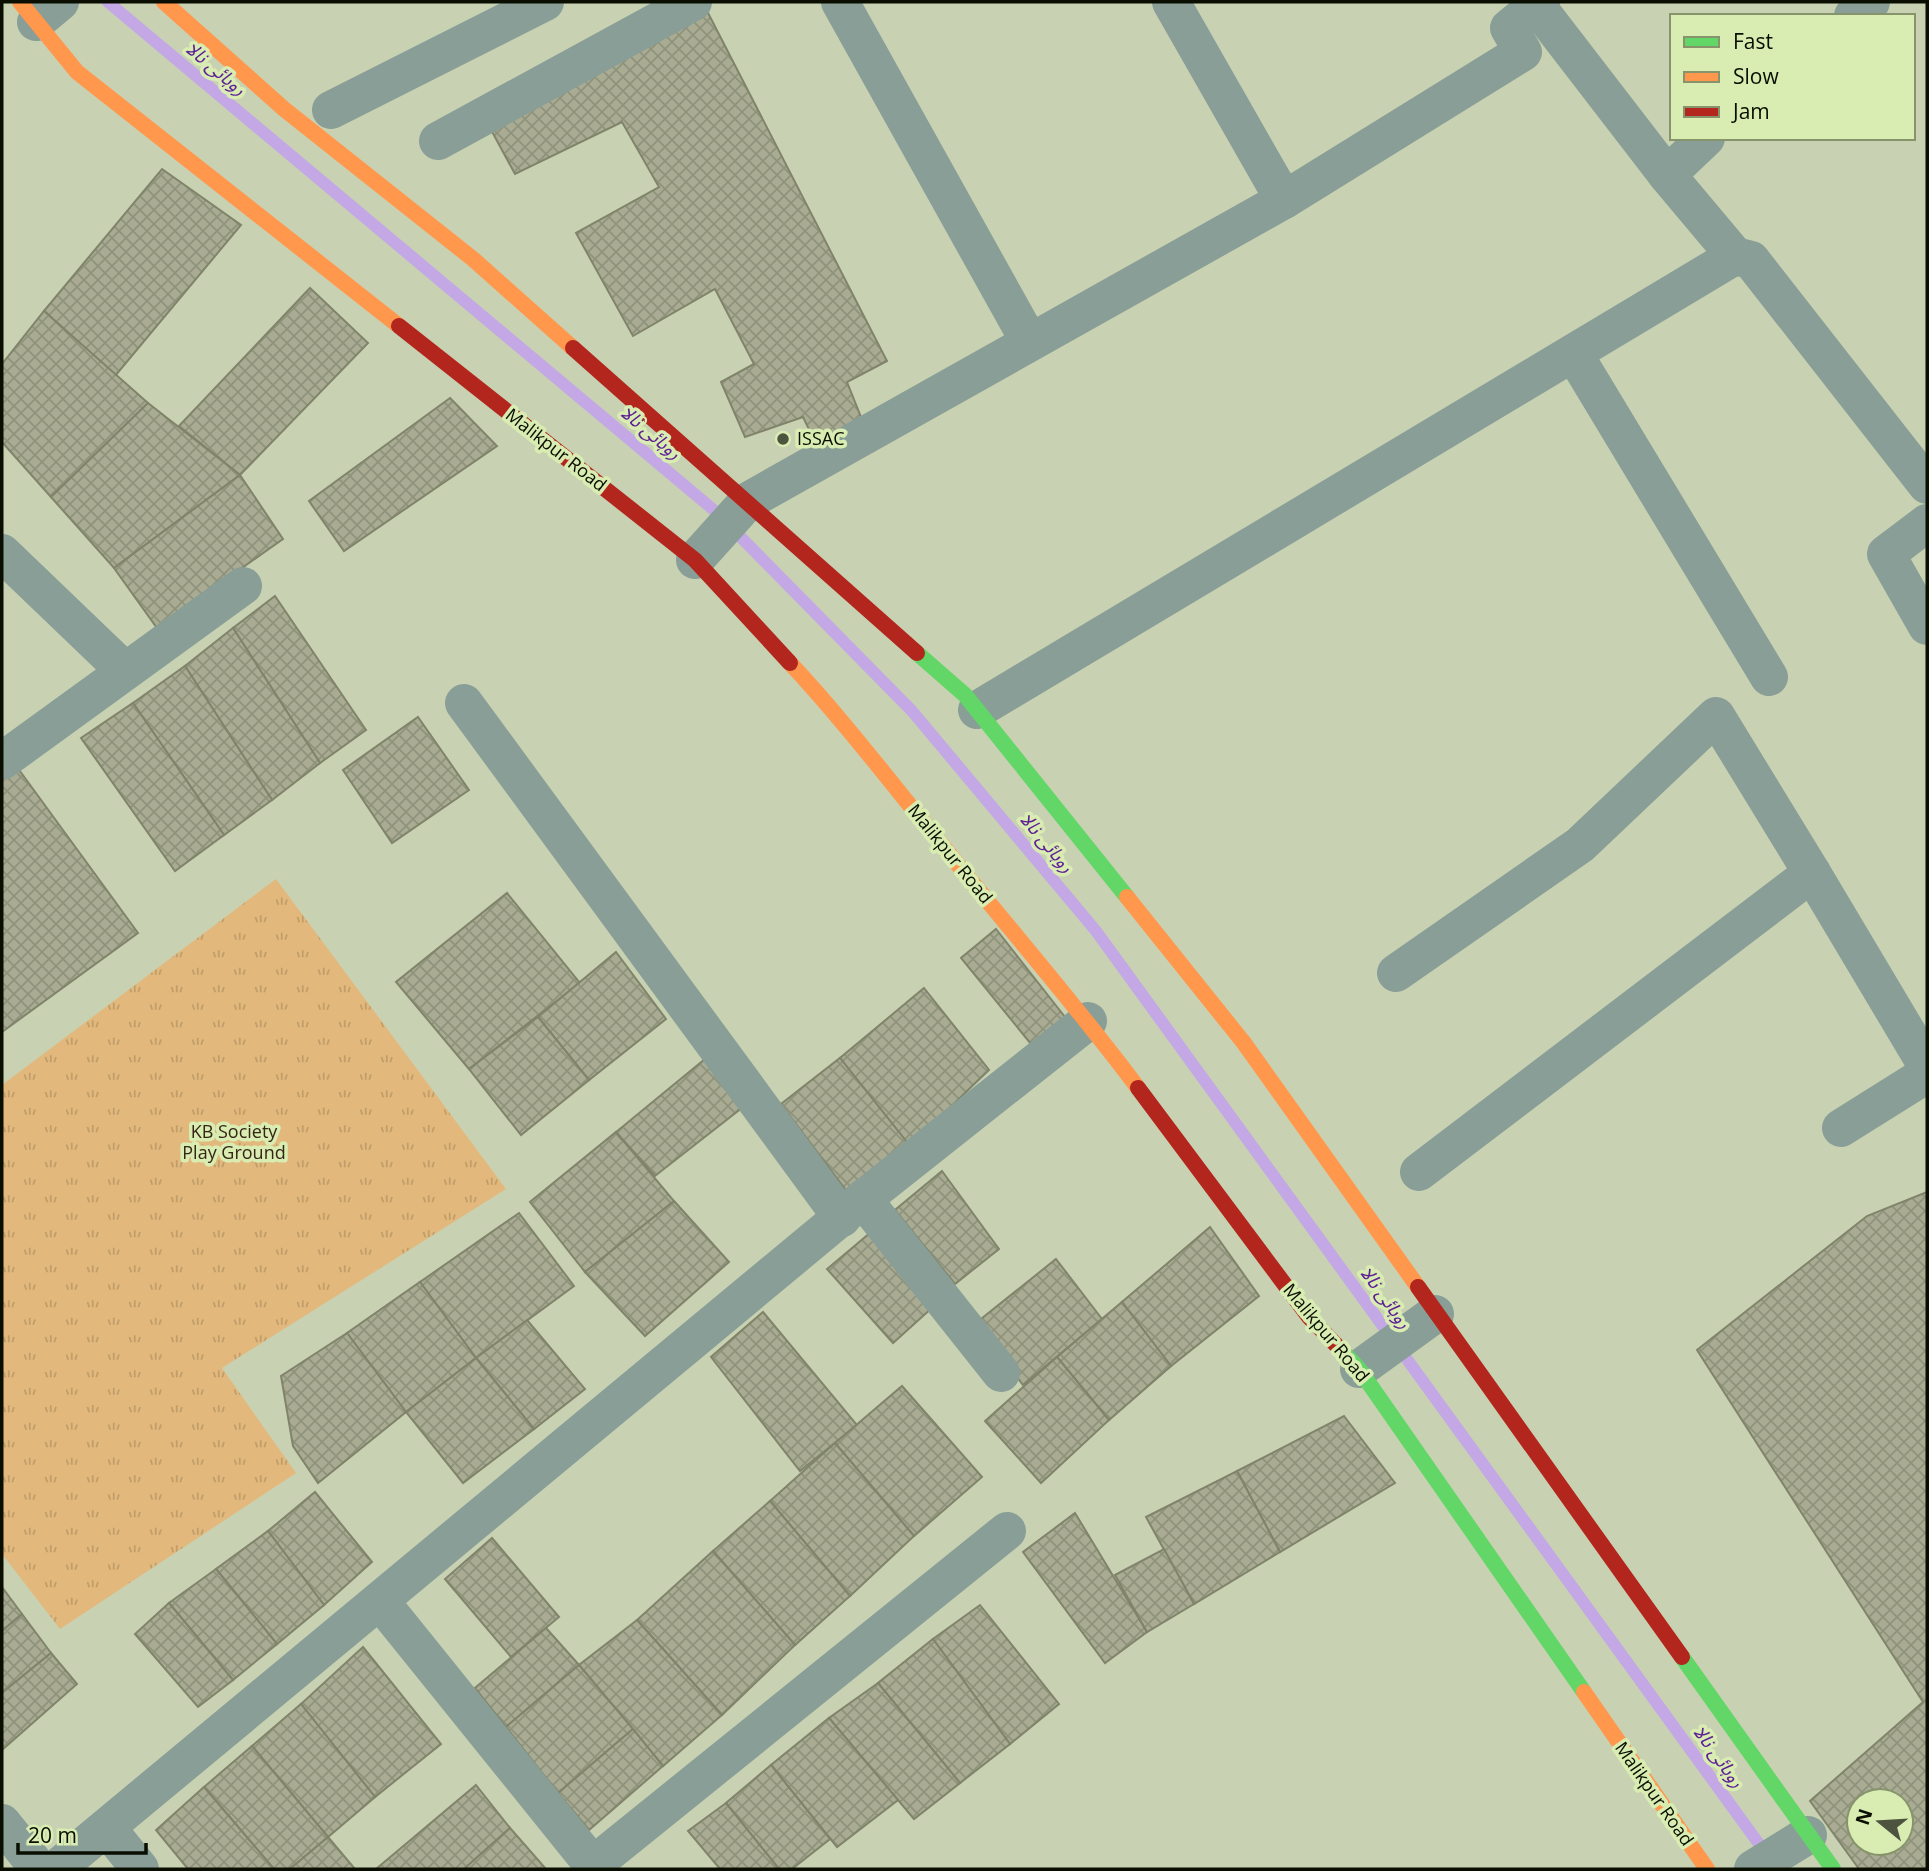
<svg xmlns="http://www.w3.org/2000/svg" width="1929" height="1871" viewBox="0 0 1929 1871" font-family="'Open Sans','Noto Sans Arabic',sans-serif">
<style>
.grass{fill:url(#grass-tufts)}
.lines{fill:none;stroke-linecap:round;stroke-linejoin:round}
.stream{stroke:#c3a8e5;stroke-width:12}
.building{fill:url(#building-cross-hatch);stroke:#80846a;stroke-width:2;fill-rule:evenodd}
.street{stroke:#899e96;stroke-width:38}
.fast{stroke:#63d668;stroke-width:16}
.slow{stroke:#ff974d;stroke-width:16}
.jam{stroke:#b3261e;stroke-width:16}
.poi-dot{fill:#4c533e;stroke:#d9ecb2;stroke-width:2.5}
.labels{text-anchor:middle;stroke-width:7;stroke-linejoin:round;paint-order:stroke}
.poi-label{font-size:18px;fill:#090e00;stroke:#d9ecb2;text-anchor:start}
.street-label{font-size:18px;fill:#090e00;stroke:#d9ecb2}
.park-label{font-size:18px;fill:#362516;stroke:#d9ecb2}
.water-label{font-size:19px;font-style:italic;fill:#5d1f95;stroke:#d9ecb2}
</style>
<defs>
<pattern id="grass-tufts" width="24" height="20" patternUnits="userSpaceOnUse" patternTransform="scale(1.75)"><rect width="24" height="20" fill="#e2b87c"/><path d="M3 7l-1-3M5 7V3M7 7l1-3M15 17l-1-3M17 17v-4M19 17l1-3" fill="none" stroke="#c19d69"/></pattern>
<pattern id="building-cross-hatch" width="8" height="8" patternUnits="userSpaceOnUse" patternTransform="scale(1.75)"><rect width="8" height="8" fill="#a9ac92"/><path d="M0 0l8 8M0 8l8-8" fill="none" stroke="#90937c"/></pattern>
</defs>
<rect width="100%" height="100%" fill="#c8d2b2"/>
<path class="grass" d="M276,879L506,1189L222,1368L296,1473L60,1629L2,1554V1085Z"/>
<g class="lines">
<path class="stream" d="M108,2L715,511L912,711L1096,931L1767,1855"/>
</g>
<g class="building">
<path d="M706,9L887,361L847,382L863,422L818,448L803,417L745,437L721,382L754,364L715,289L633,336L576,233L659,187L622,122L515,174L490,128Z"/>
<path d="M162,169L241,225L115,376L44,311Z"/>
<path d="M310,288L368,343L240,475L179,426Z"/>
<path d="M44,311L148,403L51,497L2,442V364Z"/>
<path d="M450,398L497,446L344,551L309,501Z"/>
<path d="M148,403L240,475L114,568L51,497Z"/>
<path d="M240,475L283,539L157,628L114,568Z"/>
<path d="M275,596L366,730L320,763L233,628Z"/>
<path d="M233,628L320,763L272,800L185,666Z"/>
<path d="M185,666L272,800L224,835L133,703Z"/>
<path d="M133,703L224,835L175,871L81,738Z"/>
<path d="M418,717L469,790L392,843L343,770Z"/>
<path d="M17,767L138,933L2,1032V778Z"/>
<path d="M507,893L580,983L469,1069L396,982Z"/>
<path d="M996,929L1065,1017L1031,1044L961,958Z"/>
<path d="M616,952L666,1019L589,1080L538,1017Z"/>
<path d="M924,988L989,1070L910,1146L840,1058Z"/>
<path d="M538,1017L589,1080L521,1135L469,1069Z"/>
<path d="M840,1058L910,1146L848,1193L781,1104Z"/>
<path d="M705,1059L743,1107L655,1176L616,1132Z"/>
<path d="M616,1132L674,1201L585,1272L530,1202Z"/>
<path d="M942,1171L999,1249L955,1284L895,1210Z"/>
<path d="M1927,1192V1869H1859L1810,1801L1923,1702L1697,1350L1867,1216ZM1859,1801H1901V1843H1859Z"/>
<path d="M674,1201L729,1262L645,1336L585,1272Z"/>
<path d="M519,1213L574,1286L476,1358L420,1282Z"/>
<path d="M1210,1227L1259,1296L1171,1366L1122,1302Z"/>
<path d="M870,1233L933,1307L893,1343L827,1269Z"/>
<path d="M1056,1259L1102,1319L1023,1385L976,1323Z"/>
<path d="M420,1282L476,1358L406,1412L347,1333Z"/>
<path d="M1122,1302L1171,1366L1109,1420L1057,1357Z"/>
<path d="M763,1312L857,1425L800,1471L711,1357Z"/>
<path d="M527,1320L585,1389L534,1429L476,1358Z"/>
<path d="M347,1333L406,1412L318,1483L293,1446L281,1376Z"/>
<path d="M1057,1357L1109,1420L1041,1483L985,1421Z"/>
<path d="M476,1358L534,1429L463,1483L406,1412Z"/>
<path d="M902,1386L982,1477L914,1536L835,1443Z"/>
<path d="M1344,1416L1395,1483L1280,1552L1237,1471Z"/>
<path d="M835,1443L914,1536L850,1596L770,1501Z"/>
<path d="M1237,1471L1280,1552L1194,1604L1146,1517Z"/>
<path d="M315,1492L372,1562L324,1605L268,1531Z"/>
<path d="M770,1501L850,1596L795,1645L713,1551Z"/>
<path d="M1075,1513L1147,1632L1105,1663L1023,1552Z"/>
<path d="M268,1531L324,1605L277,1644L216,1569Z"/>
<path d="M492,1538L559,1617L511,1657L445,1579Z"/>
<path d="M1164,1549L1194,1604L1147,1632L1115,1575Z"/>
<path d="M713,1551L795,1645L722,1715L637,1620Z"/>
<path d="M216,1569L277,1644L233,1680L169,1603Z"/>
<path d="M2,1587L22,1614L2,1631Z"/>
<path d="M169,1603L233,1680L198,1707L135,1634Z"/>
<path d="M980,1605L1059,1704L1010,1744L933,1639Z"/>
<path d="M22,1614L51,1653L2,1693V1631Z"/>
<path d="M637,1620L722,1715L663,1766L579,1665Z"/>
<path d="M546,1628L579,1665L506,1727L475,1688Z"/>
<path d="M933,1639L1010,1744L960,1783L878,1683Z"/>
<path d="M363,1647L441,1744L375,1797L301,1704Z"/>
<path d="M51,1653L77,1684L2,1750V1693Z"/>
<path d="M579,1665L633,1729L558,1793L506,1727Z"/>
<path d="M878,1683L960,1783L914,1819L829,1718Z"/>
<path d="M301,1704L375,1797L328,1837L252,1746Z"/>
<path d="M829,1718L898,1800L837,1847L771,1765Z"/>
<path d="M633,1729L663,1766L589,1830L558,1793Z"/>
<path d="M252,1746L328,1837L290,1869H274L204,1787Z"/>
<path d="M771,1765L830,1839L792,1869H779L726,1803Z"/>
<path d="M476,1785L510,1828L464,1869H376Z"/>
<path d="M204,1787L274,1869H188L156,1830Z"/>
<path d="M726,1803L779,1869H720L688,1831Z"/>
<path d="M510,1828L546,1869H464Z"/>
<path d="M328,1837L355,1869H290Z"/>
</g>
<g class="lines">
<g class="street">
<path d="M840,2L1029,341"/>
<path d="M1171,2L1284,200L1523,52L1509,28L1541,2"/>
<path d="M1536,5L1667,175L1706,138"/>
<path d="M1853,16L1871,2"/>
<path d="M36,22L60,2"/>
<path d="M331,110L545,2"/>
<path d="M438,141L693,2"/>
<path d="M1667,175L1735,256L1751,260L1927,485"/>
<path d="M1574,354L1769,677"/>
<path d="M1927,523L1886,554L1927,626"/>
<path d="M2,553L125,671"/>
<path d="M695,560L748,501L1284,200"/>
<path d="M464,703L842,1218"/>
<path d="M977,710L1735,256"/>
<path d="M2,761L243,586"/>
<path d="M1396,973L1580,845L1716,716L1812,873"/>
<path d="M1841,1128L1927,1074"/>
<path d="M1419,1172L1812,873L1927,1066"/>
<path d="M863,1199L1001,1373"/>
<path d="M1359,1369L1435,1314"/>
<path d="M380,1601L596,1869"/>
<path d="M2,1823L39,1869"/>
<path d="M107,1828L140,1869"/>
<path d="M593,1865L1007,1531"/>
<path d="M56,1869L863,1199L1088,1021"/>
<path d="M1753,1869L1808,1835"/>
</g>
<g class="fast">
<path d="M917,653L965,695L1127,897"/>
<path d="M1342,1351L1359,1369L1584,1692"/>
<path d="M1682,1657L1833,1869"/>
</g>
<g class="slow">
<path d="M20,2L77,72L399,326"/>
<path d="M164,2L284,109L473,259L573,348"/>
<path d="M790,663C846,723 895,788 947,851C1010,930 1077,1006 1138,1088"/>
<path d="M1127,897L1244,1043L1418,1287"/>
<path d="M1584,1692L1707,1869"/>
</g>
<g class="jam">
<path d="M399,326L695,560L790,663"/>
<path d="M573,348L917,653"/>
<path d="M1138,1088L1309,1317L1342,1351"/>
<path d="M1418,1287L1682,1657"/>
</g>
</g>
<circle class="poi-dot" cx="783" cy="439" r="7"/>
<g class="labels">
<g class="poi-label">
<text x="797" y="445">ISSAC</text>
</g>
<g class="street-label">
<text transform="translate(556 450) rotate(38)" y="6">Malikpur Road</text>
<text transform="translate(950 854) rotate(51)" y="6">Malikpur Road</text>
<text transform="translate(1326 1333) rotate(50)" y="6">Malikpur Road</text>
<text transform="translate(1654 1794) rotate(55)" y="6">Malikpur Road</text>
</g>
<g class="park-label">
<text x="234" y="1138">KB Society<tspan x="234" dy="21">Play Ground</tspan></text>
</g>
<g class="water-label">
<text transform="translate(216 68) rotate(40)" y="7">روہائی نالا</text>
<text transform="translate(651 432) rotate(40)" y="7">روہائی نالا</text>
<text transform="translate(1047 842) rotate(50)" y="7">روہائی نالا</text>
<text transform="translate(1386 1297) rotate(54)" y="7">روہائی نالا</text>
<text transform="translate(1719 1756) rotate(54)" y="7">روہائی نالا</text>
</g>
</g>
<rect width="1929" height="1871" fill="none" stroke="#090e00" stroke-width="7"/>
<rect x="1670" y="14" width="245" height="126" fill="#d9ecb2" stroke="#86936b" stroke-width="2"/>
<rect x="1684" y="37" width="35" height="10" fill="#63d668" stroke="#86936b" stroke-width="2"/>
<text x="1733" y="49" font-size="21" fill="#090e00">Fast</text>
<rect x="1684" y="72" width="35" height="10" fill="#ff974d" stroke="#86936b" stroke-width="2"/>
<text x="1733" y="84" font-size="21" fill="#090e00">Slow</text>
<rect x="1684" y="107" width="35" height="10" fill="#b3261e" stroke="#86936b" stroke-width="2"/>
<text x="1733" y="119" font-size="21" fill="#090e00">Jam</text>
<g transform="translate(1880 1822) rotate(288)"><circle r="33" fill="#d9ecb2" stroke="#86936b" stroke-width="2"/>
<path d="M0-5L12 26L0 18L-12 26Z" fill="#4c533e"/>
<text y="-10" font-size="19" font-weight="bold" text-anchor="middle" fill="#090e00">N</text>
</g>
<path d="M18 1843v10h128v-10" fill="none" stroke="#090e00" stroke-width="3.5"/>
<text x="28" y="1843" font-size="21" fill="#090e00" stroke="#d9ecb2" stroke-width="5" paint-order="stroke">20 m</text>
</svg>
